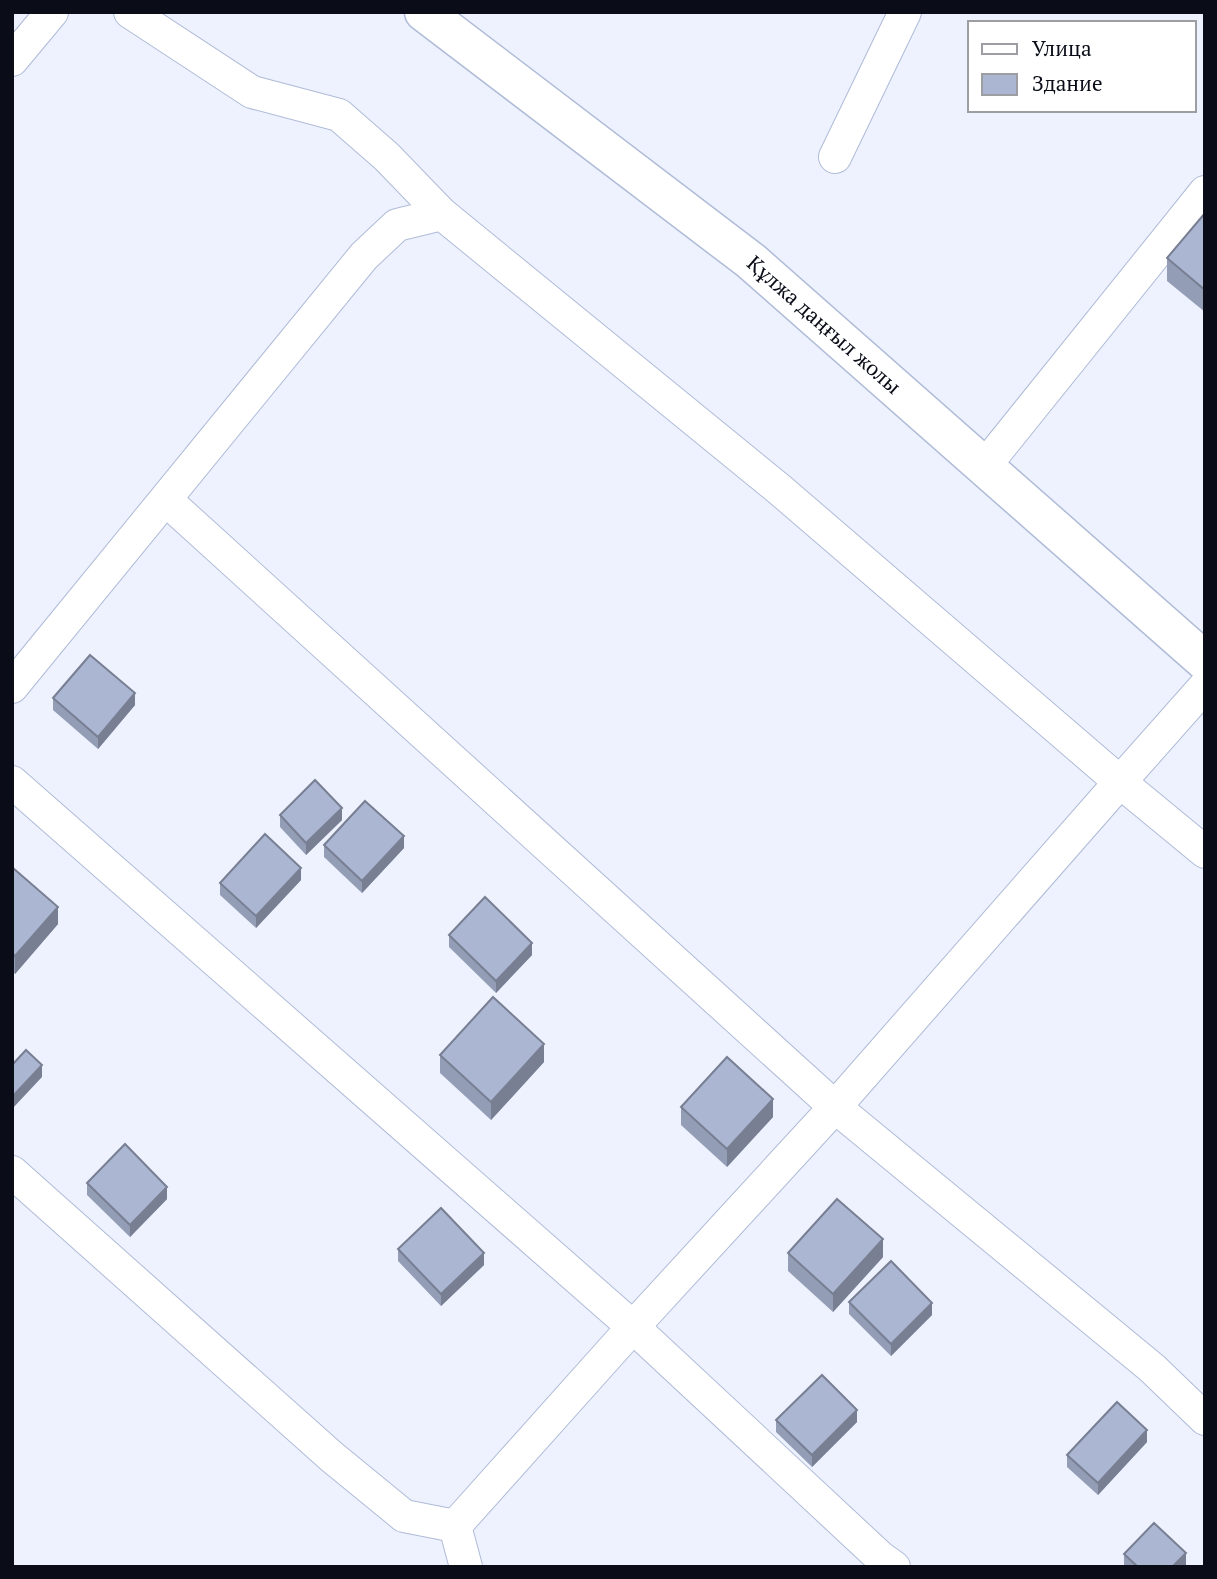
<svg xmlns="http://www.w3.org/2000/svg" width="1217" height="1579" viewBox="0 0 1217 1579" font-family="'PT Serif',serif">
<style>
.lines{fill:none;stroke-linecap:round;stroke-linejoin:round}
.minor-casing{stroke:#afbbd7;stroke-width:34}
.primary-casing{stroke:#afbbd7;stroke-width:41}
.minor{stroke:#fff;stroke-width:32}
.primary{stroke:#fff;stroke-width:38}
.wall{fill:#939db5}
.shaded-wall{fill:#787f93}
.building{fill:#abb6d2;stroke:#787f93;stroke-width:2}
.labels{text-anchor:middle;stroke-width:7;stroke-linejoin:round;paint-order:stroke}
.street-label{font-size:21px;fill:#0a0d17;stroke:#fff}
</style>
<rect width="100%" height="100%" fill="#edf2fe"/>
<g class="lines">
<g class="minor-casing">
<g id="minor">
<path d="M130,12L252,92L339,115L387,157L442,214"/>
<path d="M12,60L52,12"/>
<path d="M835,157L905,12"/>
<path d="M984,467L1205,192"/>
<path d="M166,500L835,1107L1152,1368L1205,1419"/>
<path d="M12,687L364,256L397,225L442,214L779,489L1120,782L1205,686"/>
<path d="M12,782L633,1327L880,1557L894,1567"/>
<path d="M12,1172L332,1457L404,1516L455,1526"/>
<path d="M466,1567L455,1526L633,1327L835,1107L1120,782L1205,852"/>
</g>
</g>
<g class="primary-casing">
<g id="primary">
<path id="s1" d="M424,12L751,261L1205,661"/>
</g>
</g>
<use href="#minor" class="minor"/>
<use href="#primary" class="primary"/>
</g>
<g class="wall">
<path d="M1205,213V312L1167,281V258Z"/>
<path d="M53,698L135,705L98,749L53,710Z"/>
<path d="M280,815L342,820L306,855L280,827Z"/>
<path d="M324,845L404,848L362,893L324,857Z"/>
<path d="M12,869L58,924L15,974L12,971Z"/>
<path d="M301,880L256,928L220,895V883Z"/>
<path d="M449,935L532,955L496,993L449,947Z"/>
<path d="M440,1055L544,1062L491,1120L440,1073Z"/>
<path d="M681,1107L773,1117L727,1167L681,1125Z"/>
<path d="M87,1183L167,1199L130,1237L87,1195Z"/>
<path d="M398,1249L484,1265L441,1306L398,1261Z"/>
<path d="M788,1253L883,1257L833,1312L788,1271Z"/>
<path d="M849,1302L932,1315L891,1356L849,1314Z"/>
<path d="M776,1420L857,1422L812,1467L776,1432Z"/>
<path d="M1147,1442L1098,1495L1067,1467V1455Z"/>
<path d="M1124,1554L1186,1565L1184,1567H1125L1124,1566Z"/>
</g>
<g class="shaded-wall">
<path d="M135,693V705L98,749V737Z"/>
<path d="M342,808V820L306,855V843Z"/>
<path d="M404,836V848L362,893V881Z"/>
<path d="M301,868V880L256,928V916Z"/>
<path d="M58,907V924L15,974V956Z"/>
<path d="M532,943V955L496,993V981Z"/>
<path d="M544,1044V1062L491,1120V1102Z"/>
<path d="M42,1065V1077L12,1109V1097Z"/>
<path d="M773,1099V1117L727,1167V1149Z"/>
<path d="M167,1187V1199L130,1237V1225Z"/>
<path d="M883,1239V1257L833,1312V1294Z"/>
<path d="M484,1253V1265L441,1306V1294Z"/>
<path d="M932,1303V1315L891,1356V1344Z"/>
<path d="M857,1410V1422L812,1467V1455Z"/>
<path d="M1147,1430V1442L1098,1495V1483Z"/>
<path d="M1186,1553V1565L1184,1567H1172Z"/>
</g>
<g class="building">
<path d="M1205,213V290L1167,258Z"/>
<path d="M90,655L135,693L98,737L53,698Z"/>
<path d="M315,780L342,808L306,843L280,815Z"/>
<path d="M365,801L404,836L362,881L324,845Z"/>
<path d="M265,834L301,868L256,916L220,883Z"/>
<path d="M13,868L58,907L15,956L12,953V869Z"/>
<path d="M485,897L532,943L496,981L449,935Z"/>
<path d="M493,997L544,1044L491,1102L440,1055Z"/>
<path d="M26,1050L42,1065L12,1097V1065Z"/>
<path d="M727,1057L773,1099L727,1149L681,1107Z"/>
<path d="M125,1144L167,1187L130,1225L87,1183Z"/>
<path d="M837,1199L883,1239L833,1294L788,1253Z"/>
<path d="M441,1208L484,1253L441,1294L398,1249Z"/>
<path d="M891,1261L932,1303L891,1344L849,1302Z"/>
<path d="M822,1375L857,1410L812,1455L776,1420Z"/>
<path d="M1117,1402L1147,1430L1098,1483L1067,1455Z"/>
<path d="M1154,1523L1186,1553L1172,1567H1138L1124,1554Z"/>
</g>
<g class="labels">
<g class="street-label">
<text dy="7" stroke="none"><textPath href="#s1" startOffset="508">Құлжа даңғыл жолы</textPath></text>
</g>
</g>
<rect width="1217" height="1579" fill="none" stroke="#0a0d17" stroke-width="28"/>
<rect x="968" y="21" width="228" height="91" fill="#ffffff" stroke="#9d9ea2" stroke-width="2"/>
<rect x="982" y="44" width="35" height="10" fill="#ffffff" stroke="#9d9ea2" stroke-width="2"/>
<text x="1032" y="56" font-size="21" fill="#0a0d17">Улица</text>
<rect x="982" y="74" width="35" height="21" fill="#abb6d2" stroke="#9d9ea2" stroke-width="2"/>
<text x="1032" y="91" font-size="21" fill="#0a0d17">Здание</text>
</svg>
